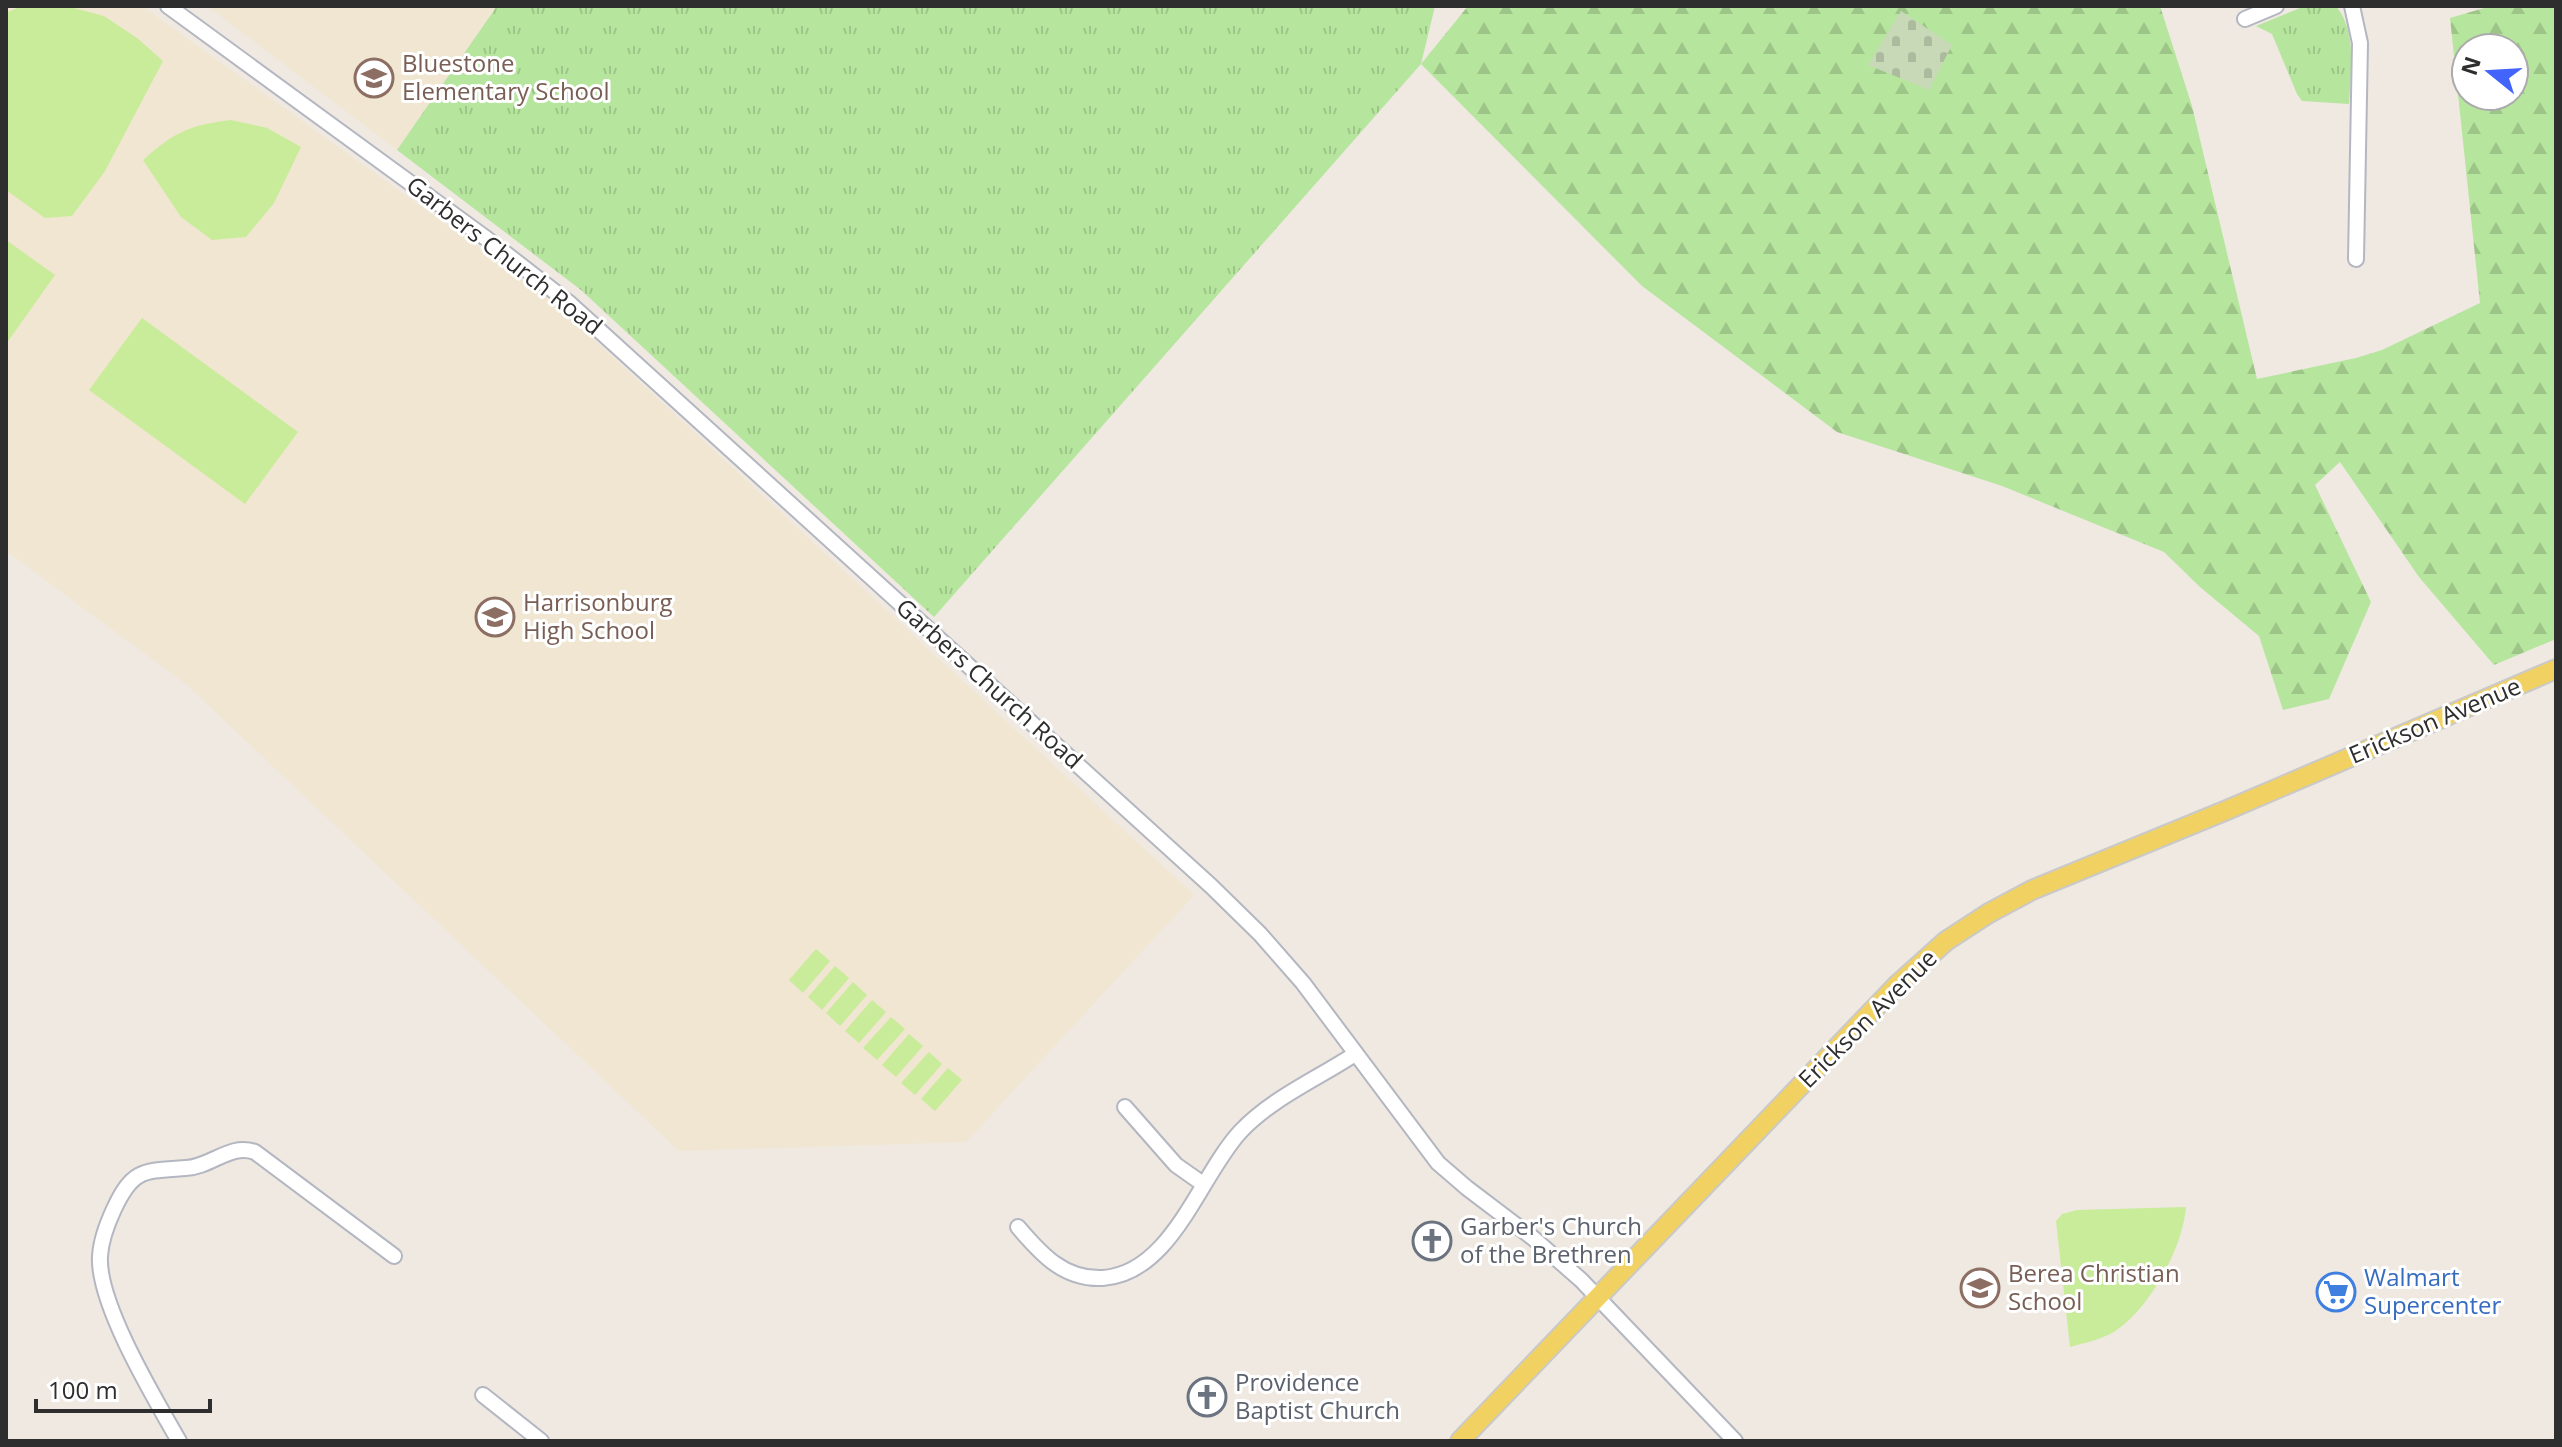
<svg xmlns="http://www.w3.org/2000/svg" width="2562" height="1447" viewBox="0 0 2562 1447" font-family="'Open Sans',sans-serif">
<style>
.education{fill:#f0e6d1}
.grass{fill:url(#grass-tufts)}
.forest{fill:url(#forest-firs);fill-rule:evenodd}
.cemetery{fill:url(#cemetery-stones)}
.pitch{fill:#c9ec9a}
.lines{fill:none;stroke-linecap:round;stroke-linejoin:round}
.minor-casing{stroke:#b4b7c1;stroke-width:18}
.major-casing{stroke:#c9c9c9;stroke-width:22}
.minor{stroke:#fff;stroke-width:14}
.major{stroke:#f2d163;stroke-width:18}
.labels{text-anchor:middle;stroke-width:6;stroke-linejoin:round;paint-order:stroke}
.education-label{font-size:24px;fill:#785e54;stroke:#fff;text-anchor:start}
.street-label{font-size:24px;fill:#2e2e2e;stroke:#fff}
.worship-label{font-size:24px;fill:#5b616d;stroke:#fff;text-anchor:start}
.shop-label{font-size:24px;fill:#366cbe;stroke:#fff;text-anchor:start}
</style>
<defs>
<pattern id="grass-tufts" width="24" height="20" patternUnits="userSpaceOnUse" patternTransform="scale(2)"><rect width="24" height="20" fill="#b6e59e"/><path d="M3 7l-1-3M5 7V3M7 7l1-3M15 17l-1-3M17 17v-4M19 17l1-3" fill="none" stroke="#9dc588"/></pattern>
<pattern id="forest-firs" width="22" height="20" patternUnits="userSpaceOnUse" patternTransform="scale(2)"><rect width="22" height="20" fill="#b6e59e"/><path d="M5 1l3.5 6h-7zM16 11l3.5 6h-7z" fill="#9dc588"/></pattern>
<pattern id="cemetery-stones" width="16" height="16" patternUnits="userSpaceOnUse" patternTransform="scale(2)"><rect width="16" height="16" fill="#c8d9b8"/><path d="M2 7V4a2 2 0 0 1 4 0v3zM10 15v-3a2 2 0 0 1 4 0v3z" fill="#acbb9e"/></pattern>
</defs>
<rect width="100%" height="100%" fill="#efe9e1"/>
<g class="education">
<path d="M6,6H142L551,300L1194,895L966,1142L679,1151L186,684L6,551Z"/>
<path d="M207,6H497L397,150Z"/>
</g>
<g class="grass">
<path d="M497,6H1435L1421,64L934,617L581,290L397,150Z"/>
<path d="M2305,6H2336C2357,31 2351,73 2349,104L2302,101L2297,94L2272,34L2256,26Z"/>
</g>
<path class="forest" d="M1468,6H2160L2192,106L2257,379L2356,358L2382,350L2480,303L2450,18L2491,6H2556V369L2554,370L2556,639L2494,665L2419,577L2340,462L2315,485L2371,602L2329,699L2283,710L2259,636L2200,587L2164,552L2002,486L1837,432L1642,286L1421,64ZM2466,48H2514V96H2466Z"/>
<path class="cemetery" d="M1901,11L1952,45L1929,90L1868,65Z"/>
<g class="pitch">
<path d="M66,6L104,16L137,38L163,61L105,171L72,216L45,218L6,190V13L17,8Z"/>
<path d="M231,120L267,128L301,147L274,203L246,237L212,240L181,217L143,160C174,132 190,125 231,120Z"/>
<path d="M6,240L55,275L6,344Z"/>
<path d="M142,318L298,432L245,504L89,390Z"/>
<path d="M816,949L830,961L803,993L789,980Z"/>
<path d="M835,966L849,978L822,1010L808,997Z"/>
<path d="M853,982L867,995L840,1026L826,1013Z"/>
<path d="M872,1000L886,1012L859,1043L845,1031Z"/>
<path d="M891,1017L905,1029L877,1060L863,1048Z"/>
<path d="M909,1034L923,1046L896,1077L882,1065Z"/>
<path d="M929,1052L942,1064L915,1095L901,1083Z"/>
<path d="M948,1068L962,1080L935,1111L921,1099Z"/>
<path d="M2186,1207C2183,1248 2148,1312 2112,1333C2099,1340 2084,1343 2070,1347L2056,1221L2062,1214L2077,1210Z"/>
</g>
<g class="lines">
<g class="minor-casing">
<g id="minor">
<path d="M168,6L487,239L568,302L1211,886L1260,934L1303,983L1438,1163L1467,1188L1533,1238L1581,1280L1735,1441"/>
<path d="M2352,6L2360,43L2356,259"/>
<path d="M2245,19L2276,6"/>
<path d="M1125,1107L1176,1165L1203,1184"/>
<path d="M1018,1227C1041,1254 1064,1280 1103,1278C1172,1273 1199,1177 1240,1132C1272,1098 1317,1079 1355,1054"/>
<path d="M483,1395L541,1441"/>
<path d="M179,1441C155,1399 97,1303 100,1256C101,1240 107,1224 114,1209C133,1168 144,1171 186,1168C211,1167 230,1143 255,1152L394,1256"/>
</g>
</g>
<g class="major-casing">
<path id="major" d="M1460,1441L1896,986L1946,941L1989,913L2032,890L2227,810L2556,669"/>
</g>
<use href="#minor" class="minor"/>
<use href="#major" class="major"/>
</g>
<defs>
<g id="school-ring" transform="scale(2)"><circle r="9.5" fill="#fff" stroke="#8d6e63" stroke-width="1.5"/><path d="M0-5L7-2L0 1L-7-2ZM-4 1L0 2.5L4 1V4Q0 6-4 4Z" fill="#8d6e63"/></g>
<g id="church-ring" transform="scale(2)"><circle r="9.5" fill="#fff" stroke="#6b7280" stroke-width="1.5"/><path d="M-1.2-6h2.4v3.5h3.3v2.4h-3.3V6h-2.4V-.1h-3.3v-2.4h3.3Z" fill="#6b7280"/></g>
<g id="supermarket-ring" transform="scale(2)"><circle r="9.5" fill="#fff" stroke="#3f7fe0" stroke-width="1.5"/><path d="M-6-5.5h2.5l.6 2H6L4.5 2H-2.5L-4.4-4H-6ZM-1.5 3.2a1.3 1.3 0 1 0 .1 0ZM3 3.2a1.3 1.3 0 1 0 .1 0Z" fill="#3f7fe0"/></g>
</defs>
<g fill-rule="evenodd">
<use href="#school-ring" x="374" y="78"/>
<use href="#school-ring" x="495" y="617"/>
<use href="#church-ring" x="1432" y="1241"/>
<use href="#school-ring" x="1980" y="1288"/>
<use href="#supermarket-ring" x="2336" y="1292"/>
<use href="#church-ring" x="1207" y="1397"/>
</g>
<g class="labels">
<g class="education-label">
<text x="402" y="72">Bluestone<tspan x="402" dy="28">Elementary School</tspan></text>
<text x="523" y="611">Harrisonburg<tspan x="523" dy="28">High School</tspan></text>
<text x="2008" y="1282">Berea Christian<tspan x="2008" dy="28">School</tspan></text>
</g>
<g class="street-label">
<text transform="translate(504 256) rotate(38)" y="8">Garbers Church Road</text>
<text transform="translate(989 684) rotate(42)" y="8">Garbers Church Road</text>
<text transform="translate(2435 721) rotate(-23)" y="8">Erickson Avenue</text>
<text transform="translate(1868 1019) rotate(-45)" y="8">Erickson Avenue</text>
</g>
<g class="worship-label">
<text x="1460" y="1235">Garber's Church<tspan x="1460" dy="28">of the Brethren</tspan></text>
<text x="1235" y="1391">Providence<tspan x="1235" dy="28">Baptist Church</tspan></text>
</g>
<g class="shop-label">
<text x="2364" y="1286">Walmart<tspan x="2364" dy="28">Supercenter</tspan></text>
</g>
</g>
<rect width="2562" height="1447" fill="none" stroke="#2e2e2e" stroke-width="16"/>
<g transform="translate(2490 72) rotate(288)"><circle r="38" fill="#ffffff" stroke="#ababab" stroke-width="2"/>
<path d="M0-6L14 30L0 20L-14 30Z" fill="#4264fb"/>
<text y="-12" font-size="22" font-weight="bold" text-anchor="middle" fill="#2e2e2e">N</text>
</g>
<path d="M36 1399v12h174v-12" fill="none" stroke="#2e2e2e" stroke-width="4"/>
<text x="48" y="1399" font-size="24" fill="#2e2e2e" stroke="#ffffff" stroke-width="6" paint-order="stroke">100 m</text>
</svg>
